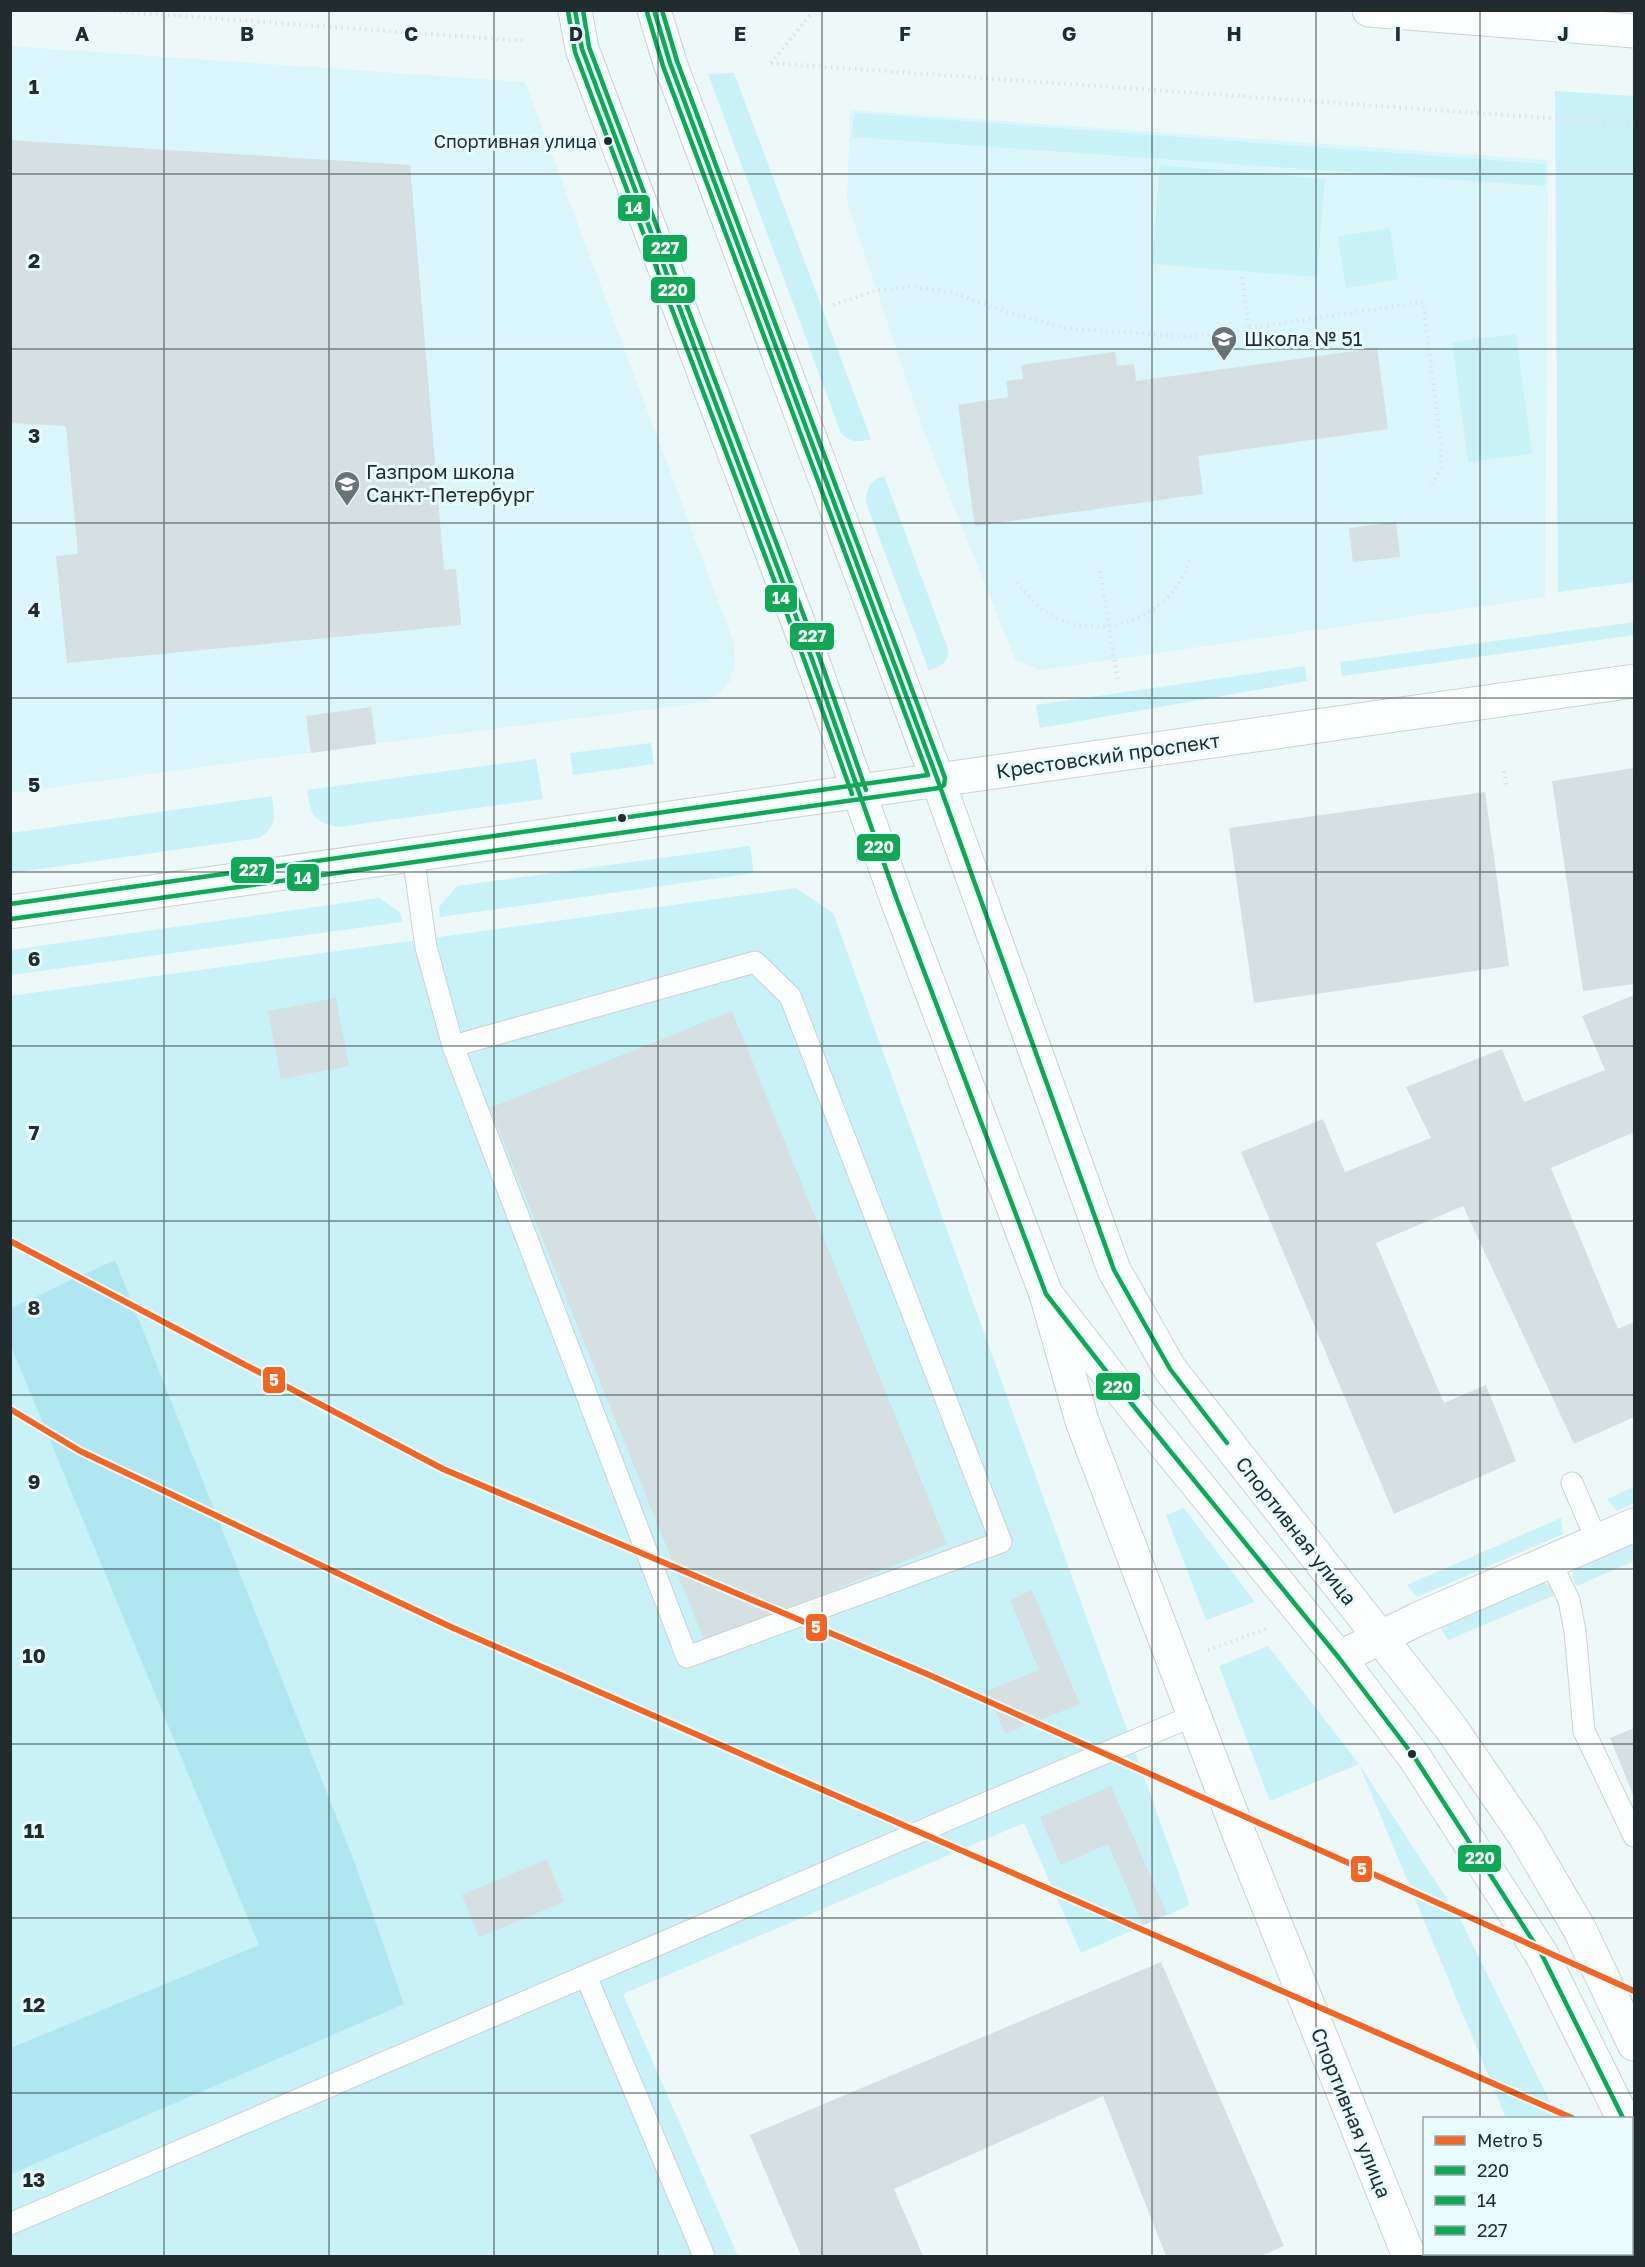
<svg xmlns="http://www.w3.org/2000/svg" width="1645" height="2267" viewBox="0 0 1645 2267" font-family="'Golos Text',sans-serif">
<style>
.built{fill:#daf6fa}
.green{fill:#c9f1f8}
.forest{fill:#afe6ef}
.building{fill:#d4e0e2}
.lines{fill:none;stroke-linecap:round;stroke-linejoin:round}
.service-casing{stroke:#c8d2d4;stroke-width:23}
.minor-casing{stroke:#c8d2d4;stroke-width:35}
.tertiary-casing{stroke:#c8d2d4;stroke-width:35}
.path{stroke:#dfe3e4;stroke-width:4;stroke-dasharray:1.5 4.5;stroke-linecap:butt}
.service{stroke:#fcfefe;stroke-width:21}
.minor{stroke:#fcfefe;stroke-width:33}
.tertiary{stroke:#fcfefe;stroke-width:33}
.bus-1-casing{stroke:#e8fbfe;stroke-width:9}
.bus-2-casing{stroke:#e8fbfe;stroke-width:9}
.bus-3-casing{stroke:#e8fbfe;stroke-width:9}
.bus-1{stroke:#10a855;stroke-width:4.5}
.bus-2{stroke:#10a855;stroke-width:4.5}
.bus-3{stroke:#10a855;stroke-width:4.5}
.metro-1-casing{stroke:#e8fbfe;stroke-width:10}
.metro-1{stroke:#f26522;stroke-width:6}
.grid{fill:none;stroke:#202c2e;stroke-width:1.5;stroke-opacity:0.55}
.bus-dot{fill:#202c2e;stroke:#e8fbfe;stroke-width:2}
.labels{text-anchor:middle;stroke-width:6;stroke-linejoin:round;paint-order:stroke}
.bus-label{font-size:18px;fill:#202c2e;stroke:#e8fbfe;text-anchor:end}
.poi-label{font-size:20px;fill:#202c2e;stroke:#e8fbfe;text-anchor:start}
.street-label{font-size:20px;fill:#202c2e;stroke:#e8fbfe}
.grid-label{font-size:20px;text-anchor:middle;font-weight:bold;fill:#202c2e;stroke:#e8fbfe;stroke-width:6;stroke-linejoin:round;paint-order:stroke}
.line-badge{stroke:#e8fbfe;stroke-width:2}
.badge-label{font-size:16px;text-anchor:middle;font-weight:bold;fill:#fff}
</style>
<rect width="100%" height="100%" fill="#edf8f9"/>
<g class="built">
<path d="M10,46L525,82L733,641L735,662L730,681L717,695L702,703L342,748L11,793Z"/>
<path d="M850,110L1548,160L1545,597L1040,670L1015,659L925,435L847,201Z"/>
</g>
<g class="green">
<path d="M734,73L871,439C857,443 850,442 841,433L708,74Z"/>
<path d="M1555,91L1634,96V582L1558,592Z"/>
<path d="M854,113L1545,164V186L852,137Z"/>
<path d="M1160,165L1325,179L1317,277L1152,264Z"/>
<path d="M1390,228L1398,279L1346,288L1338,237Z"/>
<path d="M1516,334L1532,454L1468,462L1452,342Z"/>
<path d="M884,476L948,649C949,663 941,666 929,671L866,502C866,488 871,480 884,476Z"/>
<path d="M1634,622V635L1342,676L1340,662Z"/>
<path d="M1305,666L1307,681L1040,728L1036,705Z"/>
<path d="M651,743L654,764L573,775L570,753Z"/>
<path d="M536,759L543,799L338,827C312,820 311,816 307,790Z"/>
<path d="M272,796C274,818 278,825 259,838L11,873V833Z"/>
<path d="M750,846L754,873L440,917L439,907L457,886Z"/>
<path d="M796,888L833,913L1190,1905L1081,1953L1024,1823L623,1994L738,2256H11L10,996Z"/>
<path d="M379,898L400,912L402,922L11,975V950Z"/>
<path d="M1634,1487V1503L1617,1511L1607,1499Z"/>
<path d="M1184,1508L1255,1602L1206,1620L1166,1515Z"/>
<path d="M1561,1518L1563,1534L1417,1597L1407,1585Z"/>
<path d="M1634,1539V1561L1577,1586C1572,1577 1571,1573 1577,1564Z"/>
<path d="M1544,1582L1550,1587L1555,1595L1448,1640L1439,1625Z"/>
<path d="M1268,1646L1359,1764L1460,1919L1558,2118H1506L1359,1764L1270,1801L1219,1666Z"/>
<path d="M1562,2254H1624L1626,2256H1563Z"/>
</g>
<path class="forest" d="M115,1260L356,1866L404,2004L11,2174V2048L259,1945L11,1346V1308Z"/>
<g class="building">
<path d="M10,140L410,165L444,570L456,569L461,625L67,663L56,556L78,554L66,426L10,423Z"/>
<path d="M1377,348L1388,429L1198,456L1203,494L975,526L958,405L1008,397L1006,381L1023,379L1021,365L1115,352L1117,366L1134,364L1136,381Z"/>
<path d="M1396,522L1400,557L1353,562L1349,528Z"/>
<path d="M371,707L376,744L311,753L306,716Z"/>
<path d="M1634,768V984L1583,991L1552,781Z"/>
<path d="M1485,792L1509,966L1254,1003L1229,828Z"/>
<path d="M1634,995V1139L1632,1133L1551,1168L1618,1329L1634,1322V1417L1574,1444L1463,1206L1376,1243L1444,1403L1486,1385L1516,1461L1394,1514L1241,1152L1323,1119L1345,1172L1431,1138L1406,1087L1502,1049L1524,1102L1605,1070L1582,1016Z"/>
<path d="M336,998L349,1066L281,1079L268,1011Z"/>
<path d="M732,1011L947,1544L705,1642L490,1108Z"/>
<path d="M1032,1590L1080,1704L1005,1734L987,1691L1039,1670L1010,1600Z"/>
<path d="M1634,1728V1797L1610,1738Z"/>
<path d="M1111,1786L1167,1914L1143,1925L1108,1844L1061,1865L1040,1817Z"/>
<path d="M547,1859L564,1902L479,1937L462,1895Z"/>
<path d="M1161,1962L1284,2246L1261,2256H1166L1103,2096L894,2189L923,2256H801L750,2135Z"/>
</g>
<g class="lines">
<g class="service-casing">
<g id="service">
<path d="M413,855L426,947L453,1046L687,1657L1001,1542L790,996L755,962L453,1046"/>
<path d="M1572,1483L1597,1541"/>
<path d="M1550,1561L1569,1600L1575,1631L1584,1731L1634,1836"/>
<path d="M586,1976L704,2256"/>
<path d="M10,2224L984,1804L1195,1715"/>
</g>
</g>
<g class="minor-casing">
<g id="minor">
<path d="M1046,1294L1082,1421L1240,1836L1409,2256"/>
<path d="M1339,1658L1418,1619L1634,1525"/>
</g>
</g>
<g class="tertiary-casing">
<g id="tertiary">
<path d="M575,10L582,49L812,659L897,900L1046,1294L1127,1398L1339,1658L1415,1758L1542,1955L1623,2118"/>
<path d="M654,10L670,63L938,781L1114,1270L1170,1369L1451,1728L1525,1836L1580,1930L1634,2044"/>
<path d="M1369,10L1634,31"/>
<path d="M10,912L1634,681"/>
</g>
</g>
<g class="path">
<path d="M96,10L527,41"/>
<path d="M771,63L1634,124"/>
<path d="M771,63L811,14"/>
<path d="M1242,277L1249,328"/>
<path d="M833,305L877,290L913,287L955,293L997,309L1063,328L1191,337L1423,302L1441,446V468L1432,484"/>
<path d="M1100,571L1118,682"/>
<path d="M1017,582C1026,593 1035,604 1046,612C1084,637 1134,629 1166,599C1178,588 1184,574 1190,560"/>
<path d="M1504,771L1507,788"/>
<path d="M1208,1650L1266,1629"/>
</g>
<use href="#service" class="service"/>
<use href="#minor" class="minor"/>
<use href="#tertiary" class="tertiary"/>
<g class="bus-1-casing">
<g id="bus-1">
<path d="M575,10L582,49L812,659L897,900L1046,1294L1127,1398L1339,1658L1415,1758L1542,1955L1623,2118"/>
<path d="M654,10L670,63L938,781L1114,1270L1170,1369L1227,1443"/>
</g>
</g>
<g class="bus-2-casing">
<g id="bus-2">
<path d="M568,11L575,52L805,662L852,794"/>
<path d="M11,919L939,788L944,785L945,778L677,61L662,10"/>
</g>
</g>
<g class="bus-3-casing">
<g id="bus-3">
<path d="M583,10L589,47L819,656L866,790"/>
<path d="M10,904L928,775L663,66L647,12"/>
</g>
</g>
<use href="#bus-1" class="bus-1"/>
<use href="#bus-2" class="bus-2"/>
<use href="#bus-3" class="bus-3"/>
<g class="metro-1-casing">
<g id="metro-1">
<path d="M10,1241L443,1469L927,1674L1634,1991"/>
<path d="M10,1409L80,1451L451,1627L1572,2118"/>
</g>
</g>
<use href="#metro-1" class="metro-1"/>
</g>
<path class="grid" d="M164,10V2256M329,10V2256M494,10V2256M658,10V2256M822,10V2256M987,10V2256M1152,10V2256M1316,10V2256M1480,10V2118M10,174H1634M10,349H1634M10,523H1634M10,698H1634M10,872H1634M10,1046H1634M10,1221H1634M10,1395H1634M10,1569H1634M10,1744H1634M10,1918H1634M10,2093H1634M1480,2254V2256"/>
<defs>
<g id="school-pin" transform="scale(1.35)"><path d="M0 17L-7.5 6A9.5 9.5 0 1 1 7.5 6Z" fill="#687375" stroke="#e8fbfe"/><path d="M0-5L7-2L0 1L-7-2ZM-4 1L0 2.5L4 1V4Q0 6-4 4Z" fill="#fff"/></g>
</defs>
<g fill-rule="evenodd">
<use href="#school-pin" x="1224" y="339"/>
<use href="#school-pin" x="347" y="484"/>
</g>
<g class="bus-dot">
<circle cx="608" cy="141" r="5"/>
<circle cx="622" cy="818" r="5"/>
<circle cx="1412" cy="1754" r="5"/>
</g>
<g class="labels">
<g class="bus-label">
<text x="597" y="148">Спортивная улица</text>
</g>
<g class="poi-label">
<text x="1244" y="346">Школа № 51</text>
<text x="366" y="479">Газпром школа<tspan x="366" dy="23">Санкт-Петербург</tspan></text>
</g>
<g class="street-label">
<text transform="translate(1108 756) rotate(-8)" y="7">Крестовский проспект</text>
<text transform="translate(1296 1531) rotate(52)" y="7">Спортивная улица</text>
<text transform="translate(1351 2113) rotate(68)" y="7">Спортивная улица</text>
</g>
</g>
<g class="grid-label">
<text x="82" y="41">A</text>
<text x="247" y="41">B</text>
<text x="411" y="41">C</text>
<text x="576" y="41">D</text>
<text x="740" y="41">E</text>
<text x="905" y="41">F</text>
<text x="1069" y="41">G</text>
<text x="1234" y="41">H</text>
<text x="1398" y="41">I</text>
<text x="1563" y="41">J</text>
<text x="34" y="94">1</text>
<text x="34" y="268">2</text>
<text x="34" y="443">3</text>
<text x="34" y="617">4</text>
<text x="34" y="792">5</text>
<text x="34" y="966">6</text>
<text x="34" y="1140">7</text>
<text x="34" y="1315">8</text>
<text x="34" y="1489">9</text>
<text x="34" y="1663">10</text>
<text x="34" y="1838">11</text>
<text x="34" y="2012">12</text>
<text x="34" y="2187">13</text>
</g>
<g class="line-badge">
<rect x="617" y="194" width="34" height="28" rx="6" fill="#10a855"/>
<rect x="642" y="234" width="46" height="29" rx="6" fill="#10a855"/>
<rect x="650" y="276" width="46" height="28" rx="6" fill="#10a855"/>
<rect x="764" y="584" width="34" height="29" rx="6" fill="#10a855"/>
<rect x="789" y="622" width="46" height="29" rx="6" fill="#10a855"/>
<rect x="856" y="833" width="45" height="29" rx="6" fill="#10a855"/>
<rect x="230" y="856" width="45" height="28" rx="6" fill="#10a855"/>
<rect x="286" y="863" width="34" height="29" rx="6" fill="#10a855"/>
<rect x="262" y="1366" width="24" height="28" rx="6" fill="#f26522"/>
<rect x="1095" y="1372" width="46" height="29" rx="6" fill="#10a855"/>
<rect x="805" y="1613" width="23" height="29" rx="6" fill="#f26522"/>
<rect x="1457" y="1844" width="45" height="29" rx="6" fill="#10a855"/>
<rect x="1350" y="1855" width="23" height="28" rx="6" fill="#f26522"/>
</g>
<g class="badge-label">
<text x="634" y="214">14</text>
<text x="665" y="254">227</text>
<text x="673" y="296">220</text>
<text x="781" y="604">14</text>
<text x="812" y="642">227</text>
<text x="879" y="853">220</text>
<text x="253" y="876">227</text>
<text x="303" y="884">14</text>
<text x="274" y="1386">5</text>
<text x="1118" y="1393">220</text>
<text x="816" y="1633">5</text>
<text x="1480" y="1864">220</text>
<text x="1362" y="1875">5</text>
</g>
<rect width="1645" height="2267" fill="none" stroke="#202c2e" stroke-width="24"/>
<rect x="1423" y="2117" width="210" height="138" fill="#e8fbfe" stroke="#98a8ab" stroke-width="1.5"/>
<rect x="1435" y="2136" width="30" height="9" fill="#f26522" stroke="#98a8ab" stroke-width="1.5"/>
<text x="1477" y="2147" font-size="18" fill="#202c2e">Metro 5</text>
<rect x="1435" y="2166" width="30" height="9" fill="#10a855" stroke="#98a8ab" stroke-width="1.5"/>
<text x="1477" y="2177" font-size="18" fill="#202c2e">220</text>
<rect x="1435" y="2196" width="30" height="9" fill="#10a855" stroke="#98a8ab" stroke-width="1.5"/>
<text x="1477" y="2207" font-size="18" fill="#202c2e">14</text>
<rect x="1435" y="2226" width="30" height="9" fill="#10a855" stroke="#98a8ab" stroke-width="1.5"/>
<text x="1477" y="2237" font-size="18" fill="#202c2e">227</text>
</svg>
